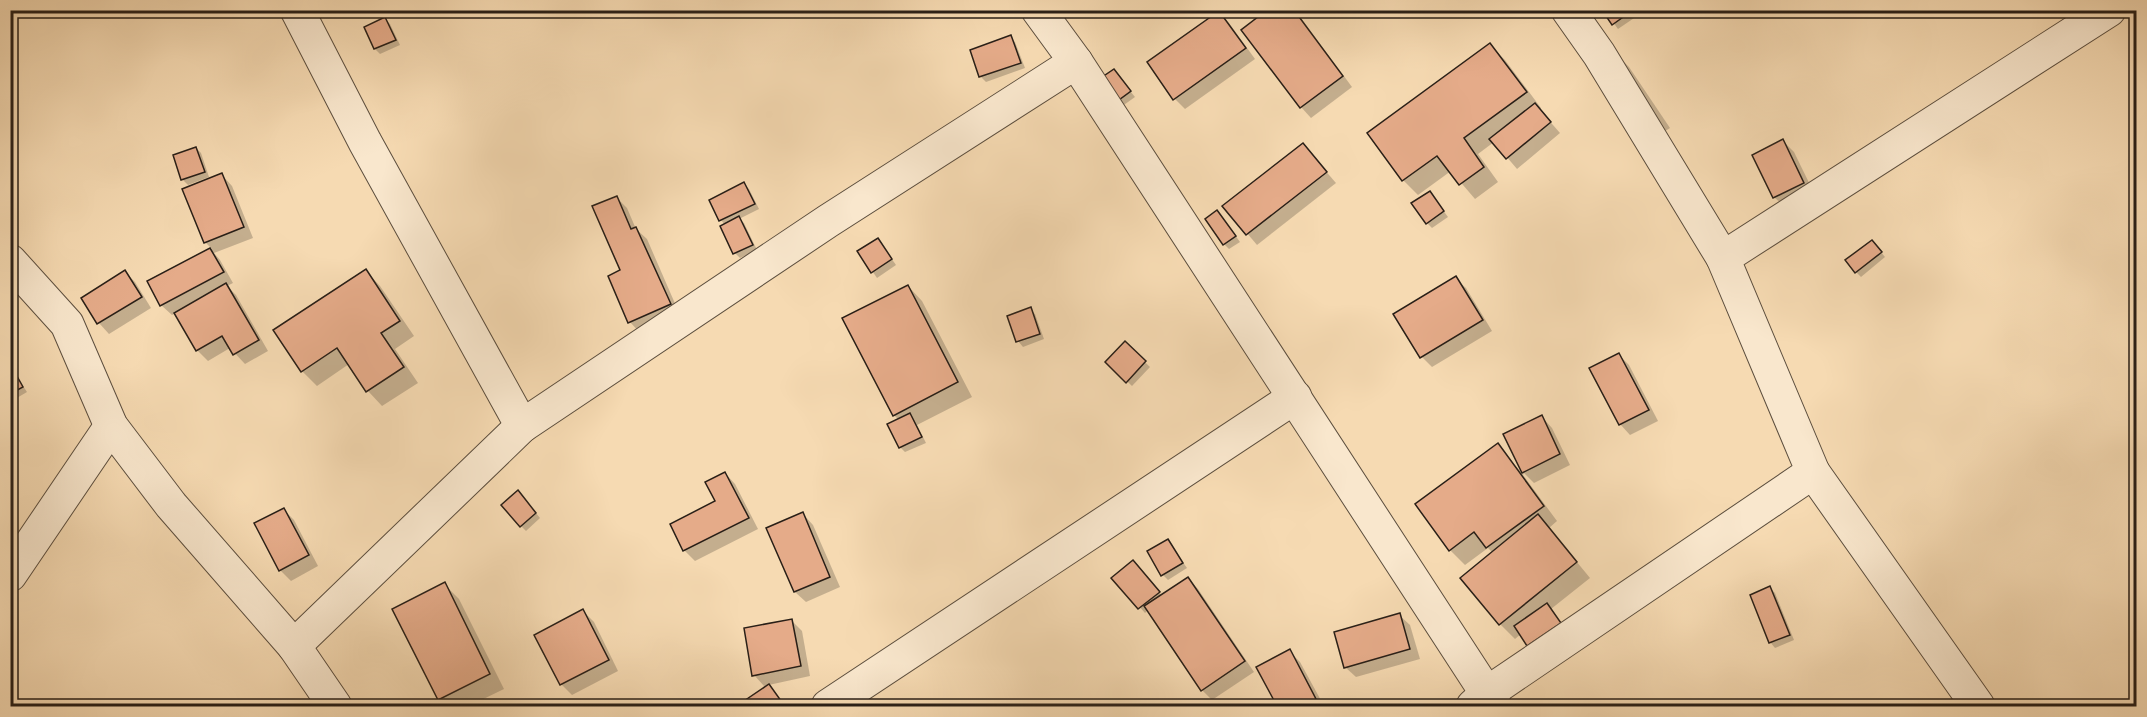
<svg xmlns="http://www.w3.org/2000/svg" width="2147" height="717" viewBox="0 0 2147 717" font-family="'Gentium Book Plus',serif">
<style>
.shadow{fill:#0003}
.building{fill:#e5ab89;stroke:#291f17;stroke-width:1.5}
.lines{fill:none;stroke-linecap:round;stroke-linejoin:round}
.minor-casing{stroke:#5c4e3e;stroke-width:35}
.minor{stroke:#f9e7cd;stroke-width:33}
</style>
<rect width="100%" height="100%" fill="#f6dab2"/>
<filter id="stains"><feTurbulence type="fractalNoise" baseFrequency=".00333" numOctaves="4"/><feColorMatrix values="0 0 0 0 .2 0 0 0 0 .09 0 0 0 0 .02 0 0 0 .5 -.17"/></filter>
<radialGradient id="worn" r=".72"><stop offset=".6" stop-color="#630" stop-opacity="0"/><stop offset="1" stop-color="#630" stop-opacity=".3"/></radialGradient>
<g class="shadow">
<path d="M1270,10H1295L1352,87L1311,118L1301,107Z"/>
<path d="M1604,10H1638L1640,14L1618,29Z"/>
<path d="M1219,13L1229,23L1255,59L1185,109L1175,99L1149,62Z"/>
<path d="M385,19L390,24L400,45L380,54L375,49L366,28Z"/>
<path d="M1010,37L1015,42L1025,68L986,82L981,77L972,51Z"/>
<path d="M1490,45L1505,60L1541,108L1539,109L1560,133L1517,169L1494,142L1478,154L1498,182L1475,199L1451,171L1418,195L1403,180L1369,134Z"/>
<path d="M1619,57L1629,67L1670,128L1648,142Z"/>
<path d="M1114,71L1135,97L1114,112Z"/>
<path d="M1783,141L1794,152L1814,193L1785,207L1774,197Z"/>
<path d="M1303,145L1336,183L1257,245L1225,207Z"/>
<path d="M196,148L201,153L209,177L188,185L183,180L175,156Z"/>
<path d="M222,175L232,186L253,238L214,253L220,260L233,283L227,286L236,295L268,351L245,364L230,348L208,361L197,350L176,313L172,315L161,305L149,282L212,249L205,242Z"/>
<path d="M744,184L749,189L759,209L739,219L744,223L757,250L740,258L735,253L722,227L725,225L721,220Z"/>
<path d="M616,197L627,208L636,229L647,239L680,315L640,333L630,322L610,276L622,270Z"/>
<path d="M1434,198L1448,217L1432,228L1427,223Z"/>
<path d="M1222,217L1240,242L1229,249L1224,244Z"/>
<path d="M882,245L896,265L877,278L859,252Z"/>
<path d="M1877,247L1885,257L1861,277L1856,272Z"/>
<path d="M366,271L380,286L414,336L395,349L418,383L382,406L368,391L349,364L317,386L302,371Z"/>
<path d="M125,272L135,282L151,308L109,334L99,323L83,298Z"/>
<path d="M1455,278L1466,288L1492,331L1432,367L1422,357Z"/>
<path d="M908,286L922,301L972,397L917,425L926,443L905,452L900,447L899,420L894,415Z"/>
<path d="M1030,309L1035,314L1044,339L1023,347L1018,341L1009,316Z"/>
<path d="M1125,343L1150,367L1132,386L1107,362Z"/>
<path d="M1619,355L1629,365L1658,421L1630,435L1620,424Z"/>
<path d="M13,371L27,392L10,402V372Z"/>
<path d="M1542,417L1552,428L1570,465L1534,483L1524,473L1523,475L1557,521L1549,528L1590,578L1551,609L1565,628L1529,645L1521,634L1515,639L1500,624L1493,553L1488,548L1465,565L1450,550L1497,445L1522,473L1523,472Z"/>
<path d="M725,473L735,484L758,529L695,561L684,550L672,525L717,502Z"/>
<path d="M523,497L540,518L526,531L521,526Z"/>
<path d="M283,509L294,520L318,566L291,581L280,570Z"/>
<path d="M803,514L813,525L840,587L806,602L795,592Z"/>
<path d="M1168,541L1187,568L1168,580L1163,575Z"/>
<path d="M1138,568L1162,596L1188,578L1198,589L1254,672L1212,700L1202,690L1148,610L1145,613L1114,578Z"/>
<path d="M444,584L459,599L504,689L469,706H446L439,699Z"/>
<path d="M1770,588L1775,593L1794,640L1775,648L1770,642Z"/>
<path d="M583,611L594,622L618,671L572,695L561,684Z"/>
<path d="M1399,615L1410,625L1420,659L1356,677L1345,667Z"/>
<path d="M792,621L802,631L810,676L764,686L754,675Z"/>
<path d="M1289,651L1300,662L1324,706H1279L1258,667Z"/>
<path d="M769,686L785,706L740,705Z"/>
</g>
<g class="building">
<path d="M1267,10H1294L1343,76L1300,108L1241,30Z"/>
<path d="M1602,10H1633L1612,25Z"/>
<path d="M1219,11L1246,48L1173,100L1147,62Z"/>
<path d="M385,17L396,40L374,49L364,27Z"/>
<path d="M1011,35L1021,63L979,77L970,50Z"/>
<path d="M1490,43L1527,92L1464,138L1484,167L1459,185L1437,156L1402,181L1367,133Z"/>
<path d="M1114,69L1131,91L1108,108L1092,84Z"/>
<path d="M1535,103L1551,122L1506,159L1489,139Z"/>
<path d="M1783,139L1804,183L1773,198L1752,155Z"/>
<path d="M1303,143L1327,172L1246,235L1222,206Z"/>
<path d="M196,147L205,172L181,180L173,155Z"/>
<path d="M222,173L244,227L204,243L182,189Z"/>
<path d="M744,182L755,204L719,221L709,200Z"/>
<path d="M1430,191L1444,211L1426,224L1411,203Z"/>
<path d="M617,196L631,229L636,227L671,304L628,323L608,276L620,270L592,206Z"/>
<path d="M1217,210L1236,236L1223,245L1205,219Z"/>
<path d="M739,216L753,245L733,254L720,226Z"/>
<path d="M878,238L892,259L871,273L857,251Z"/>
<path d="M1872,240L1882,252L1855,273L1845,260Z"/>
<path d="M210,248L224,272L160,306L147,281Z"/>
<path d="M366,269L400,321L381,333L404,367L366,392L337,348L301,372L273,330Z"/>
<path d="M125,270L142,297L97,324L81,298Z"/>
<path d="M1456,276L1483,320L1420,358L1393,314Z"/>
<path d="M226,283L259,340L233,355L222,336L196,351L174,313Z"/>
<path d="M908,285L958,382L893,416L842,318Z"/>
<path d="M1031,307L1040,334L1016,342L1007,316Z"/>
<path d="M1125,341L1146,361L1126,383L1105,362Z"/>
<path d="M1619,353L1649,410L1619,425L1589,368Z"/>
<path d="M13,369L23,387L10,394V371Z"/>
<path d="M910,413L922,437L899,448L887,424Z"/>
<path d="M1542,415L1560,454L1522,473L1503,434Z"/>
<path d="M1498,443L1544,506L1486,548L1474,532L1449,551L1415,504Z"/>
<path d="M725,472L749,518L683,551L670,524L715,501L705,482Z"/>
<path d="M518,490L536,513L520,527L501,505Z"/>
<path d="M284,508L309,555L279,571L254,523Z"/>
<path d="M803,512L830,577L794,592L766,528Z"/>
<path d="M1538,514L1577,562L1499,625L1460,578Z"/>
<path d="M1168,539L1183,563L1161,576L1147,551Z"/>
<path d="M1133,560L1160,592L1138,609L1111,578Z"/>
<path d="M1188,577L1245,661L1201,691L1144,606Z"/>
<path d="M445,582L490,674L438,700L392,609Z"/>
<path d="M1770,586L1790,635L1769,643L1750,595Z"/>
<path d="M1547,603L1561,623L1527,646L1514,626Z"/>
<path d="M583,609L609,660L560,685L534,635Z"/>
<path d="M1400,613L1410,649L1344,668L1334,632Z"/>
<path d="M792,619L801,666L752,676L744,628Z"/>
<path d="M1290,649L1316,699L1303,706H1277L1256,667Z"/>
<path d="M769,684L784,705L739,706L738,705Z"/>
<path d="M975,701L978,706H965Z"/>
</g>
<g class="lines">
<g class="minor-casing">
<g id="minor">
<path d="M297,10L365,142L522,426"/>
<path d="M1038,10L1076,62L1495,706"/>
<path d="M1568,10L1599,54L1723,258"/>
<path d="M10,261L67,324L111,426L171,505L294,646L335,706"/>
<path d="M1813,472L1978,706"/>
<path d="M10,575L111,426"/>
<path d="M294,646L522,426L828,221L1076,62"/>
<path d="M828,706L1295,397"/>
<path d="M1473,706L1486,694L1813,472L1723,258L2109,10"/>
</g>
</g>
<use href="#minor" class="minor"/>
</g>
<rect width="2147" height="717" fill="none" stroke="#f6dab2" stroke-width="36"/>
<rect x="12" y="12" width="2123" height="693" fill="none" stroke="#291f17" stroke-width="3"/>
<rect x="18" y="18" width="2111" height="681" fill="none" stroke="#291f17" stroke-width="1.5"/>
<rect width="100%" height="100%" filter="url(#stains)"/>
<rect width="100%" height="100%" fill="url(#worn)"/>
</svg>
